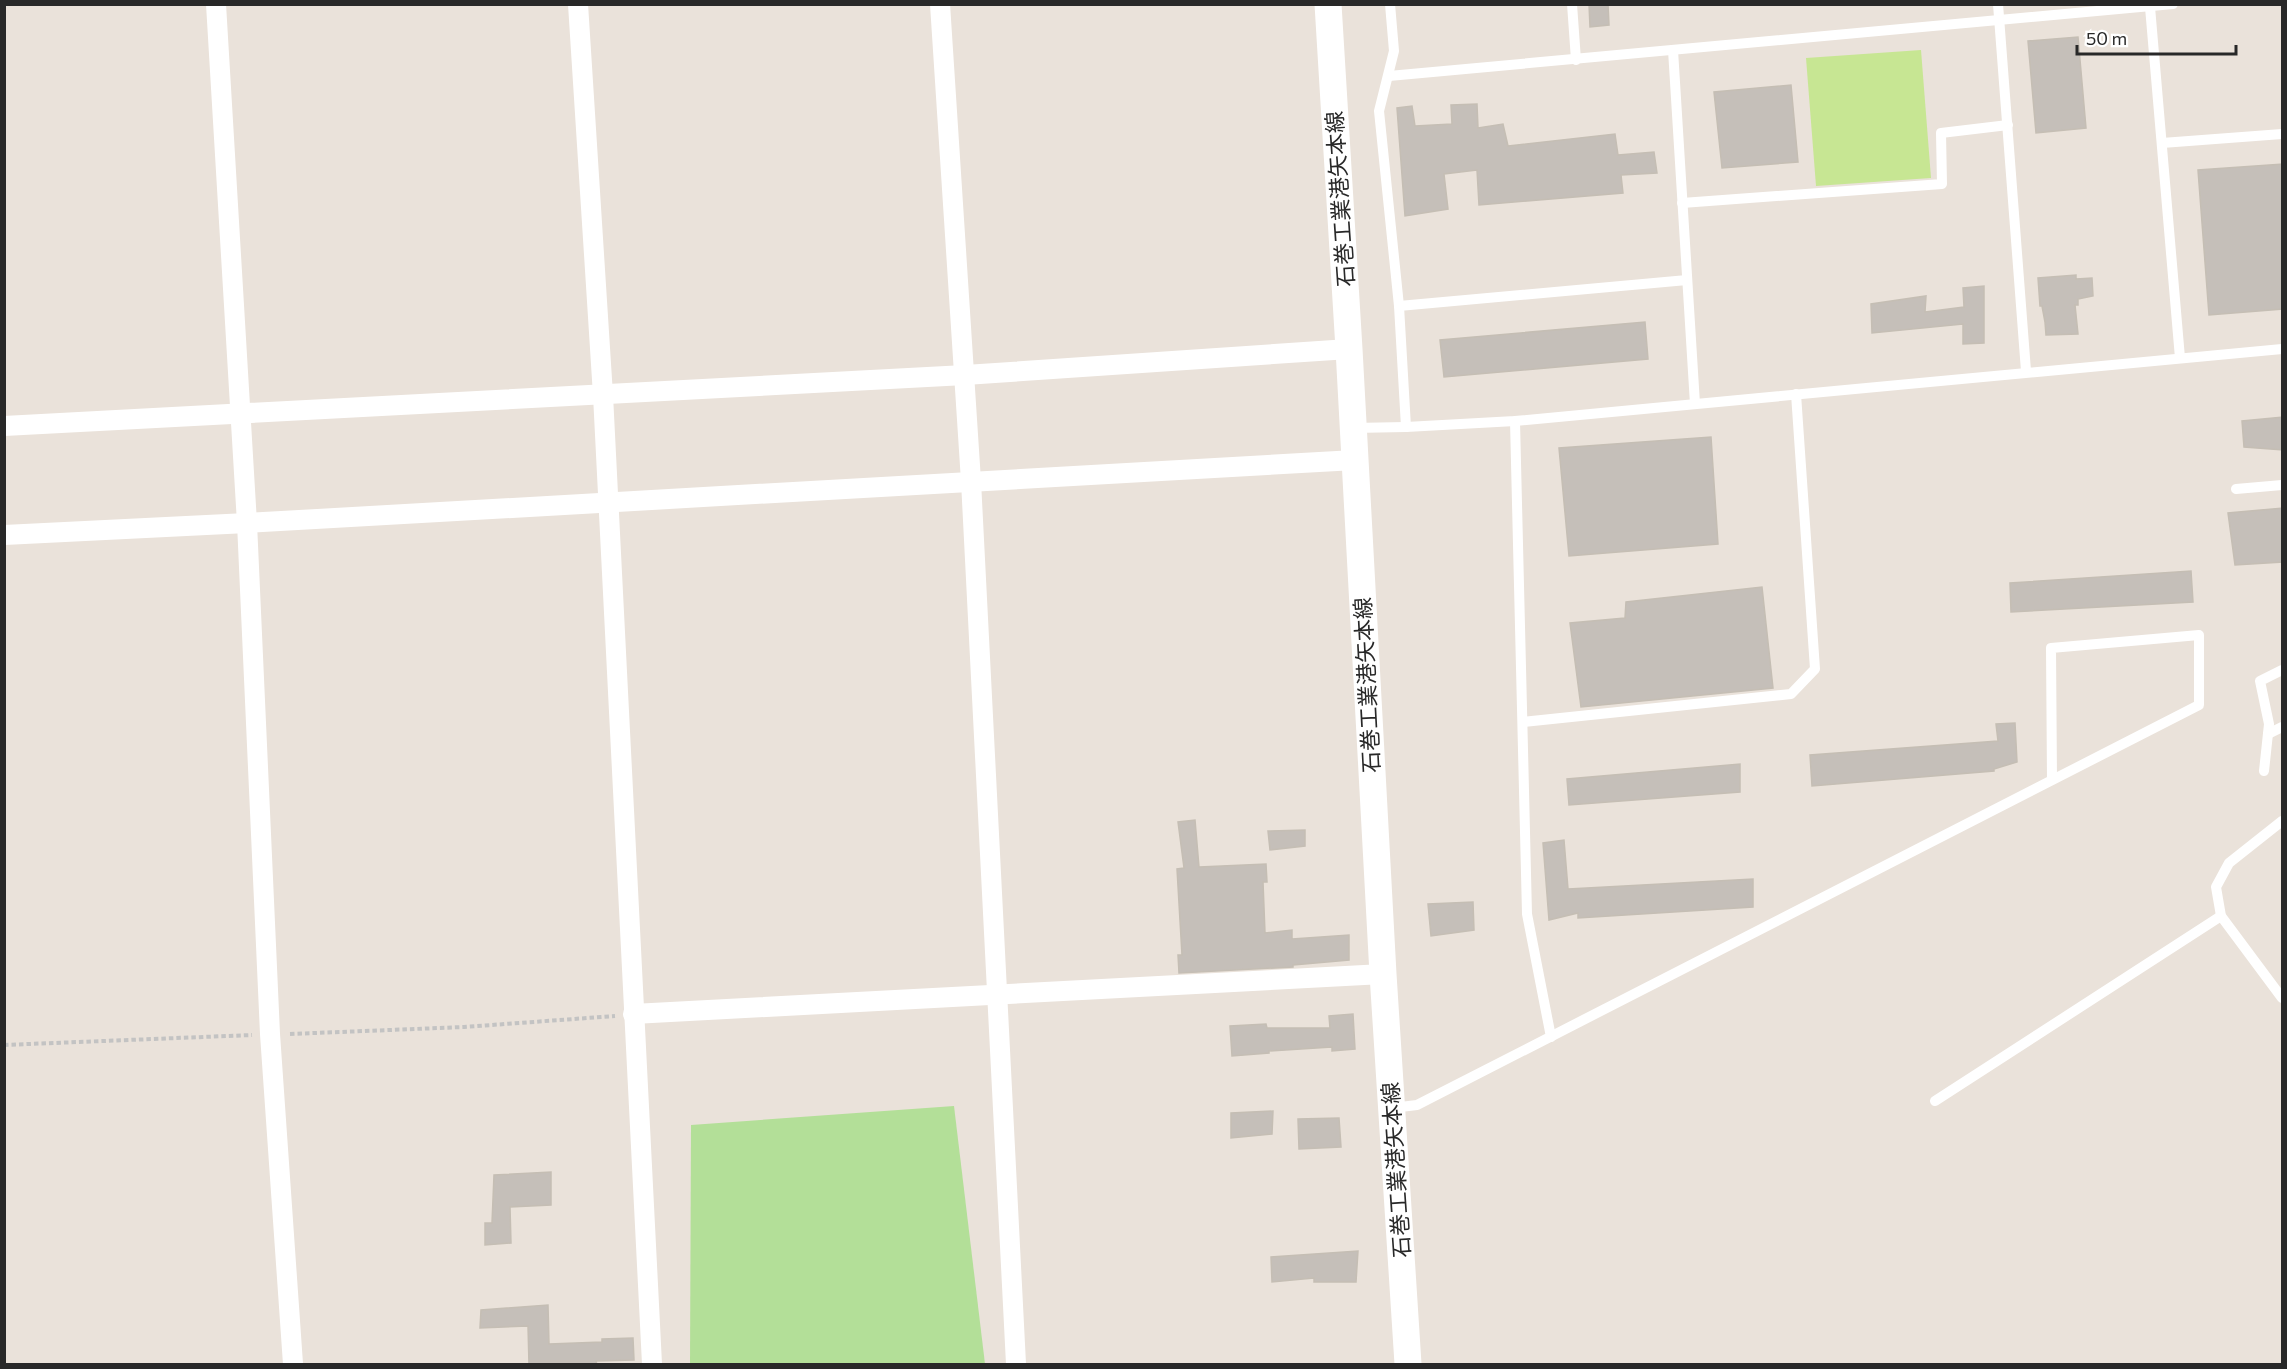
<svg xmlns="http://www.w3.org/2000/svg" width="2287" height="1369" viewBox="0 0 2287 1369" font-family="Commissioner,'Noto Sans JP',sans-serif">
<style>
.green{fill:#b3df98}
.pitch{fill:#c7e693}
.building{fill:#c5bfb9;stroke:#c5beb4;stroke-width:1.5}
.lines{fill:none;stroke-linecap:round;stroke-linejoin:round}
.path{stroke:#c3c3c3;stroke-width:4;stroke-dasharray:4.5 3;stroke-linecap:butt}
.service{stroke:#fff;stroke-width:10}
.minor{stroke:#fff;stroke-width:20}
.secondary{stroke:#fff;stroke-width:27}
.labels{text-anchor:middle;stroke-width:4.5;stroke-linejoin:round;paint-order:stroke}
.street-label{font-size:22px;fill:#282828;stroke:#fff}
</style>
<rect width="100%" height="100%" fill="#eae2da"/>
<path class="green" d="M954,1106L985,1364H690L691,1125Z"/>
<path class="pitch" d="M1921,50L1931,178L1816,186L1806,58Z"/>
<g class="building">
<path d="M1589,4H1608L1609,25L1590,27Z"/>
<path d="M2078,37L2086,128L2036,133L2028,41Z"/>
<path d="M1791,85L1798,162L1722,168L1714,92Z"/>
<path d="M1477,104L1478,128L1503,124L1508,146L1615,134L1618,155L1654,152L1657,173L1621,175L1623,193L1479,205L1477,170L1444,174L1448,209L1405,216L1397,108L1412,106L1415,126L1452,124L1451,105Z"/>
<path d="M2283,164V309L2209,315L2198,170Z"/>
<path d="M2076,275V279L2092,278L2093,296L2078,299V305H2075L2078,334L2046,335L2045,322L2042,306H2040L2038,278Z"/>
<path d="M1984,286V343L1963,344V324L1872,333L1871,304L1926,296L1925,312L1964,307L1963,288Z"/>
<path d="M1645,322L1648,359L1444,377L1440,340Z"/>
<path d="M2283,417V450L2244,447L2242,421Z"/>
<path d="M1711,437L1718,544L1569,556L1559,448Z"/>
<path d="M2283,508V562L2235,565L2228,513Z"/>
<path d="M2191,571L2193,602L2011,612L2010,583Z"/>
<path d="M1762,587L1773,688L1581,707L1570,623L1625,618L1626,602Z"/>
<path d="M2015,723L2017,762L1994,769V771L1812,786L1810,755L1998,741L1996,724Z"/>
<path d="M1740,764V792L1569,805L1567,779Z"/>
<path d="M1195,820L1199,867L1266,864L1267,882H1263L1265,933L1292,930V939L1349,935V960L1293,965V967L1179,973L1178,955H1182L1177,869L1184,868L1178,822Z"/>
<path d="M1305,830V846L1270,850L1268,831Z"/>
<path d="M1564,840L1568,889L1753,879V907L1578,918V913L1549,920L1543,843Z"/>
<path d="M1473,902L1474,930L1431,936L1428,904Z"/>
<path d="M1353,1014L1355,1049L1332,1051V1047L1269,1051V1053L1232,1056L1230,1026L1266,1024L1267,1028H1330L1329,1016Z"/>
<path d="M1273,1111L1272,1134L1231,1138V1113Z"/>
<path d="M1339,1118L1341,1147L1299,1149L1298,1119Z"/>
<path d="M551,1172V1205L510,1207L511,1243L485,1245V1223H492L494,1175Z"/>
<path d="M1358,1251L1356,1282H1314V1278L1272,1282L1271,1257Z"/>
<path d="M548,1305L549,1344L602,1342V1339L633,1338L634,1360L596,1361L597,1365H529L528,1326L480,1328L481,1310Z"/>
</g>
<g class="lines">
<g class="path">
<path d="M290,1034L464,1027L615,1016"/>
<path d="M4,1045L252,1035"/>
</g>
<g class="service">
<path d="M1390,4L1394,51L1379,111L1399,306L1406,427L1515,421L2282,349"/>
<path d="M1572,4L1576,60"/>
<path d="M1998,4L2026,371"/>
<path d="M2150,7L2180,358"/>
<path d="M1673,50L1695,404"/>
<path d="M1389,76L2173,4"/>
<path d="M2162,143L2282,134"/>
<path d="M1682,203L1942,184L1941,133L2008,125"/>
<path d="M1399,306L1687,280"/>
<path d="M1515,421L1527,914L1551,1037"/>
<path d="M1353,428L1406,427"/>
<path d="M2236,489L2282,485"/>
<path d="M1523,722L1791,694L1815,669L1796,394"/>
<path d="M2268,734L2282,727"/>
<path d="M2264,771L2269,724L2260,681L2282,670"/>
<path d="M2282,821L2229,863L2216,887L2221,916L2282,998"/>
<path d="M1935,1101L2221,916"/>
<path d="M1392,1108L1417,1105L2199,705V635L2051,648L2052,780"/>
</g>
<g class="minor">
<path d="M216,4L247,523L270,1034L293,1364"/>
<path d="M578,4L603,395L652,1364"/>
<path d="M940,4L971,481L1016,1364"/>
<path d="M4,426L965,375L1349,349"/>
<path d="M4,535L247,523L1355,460"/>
<path d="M633,1014L1383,974"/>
</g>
<path class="secondary" d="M1328,4L1349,349L1383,974L1408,1364"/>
</g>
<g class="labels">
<g class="street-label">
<text transform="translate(1340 199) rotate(-94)" y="8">石巻工業港矢本線</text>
<text transform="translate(1367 685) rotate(-93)" y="8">石巻工業港矢本線</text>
<text transform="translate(1396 1170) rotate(-94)" y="8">石巻工業港矢本線</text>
</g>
</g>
<rect width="2287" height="1369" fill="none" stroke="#282828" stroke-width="12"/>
<path d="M2077 45v9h159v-9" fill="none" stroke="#282828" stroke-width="3"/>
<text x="2086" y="45" font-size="18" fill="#282828" stroke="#ffffff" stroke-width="4.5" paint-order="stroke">50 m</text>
</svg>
